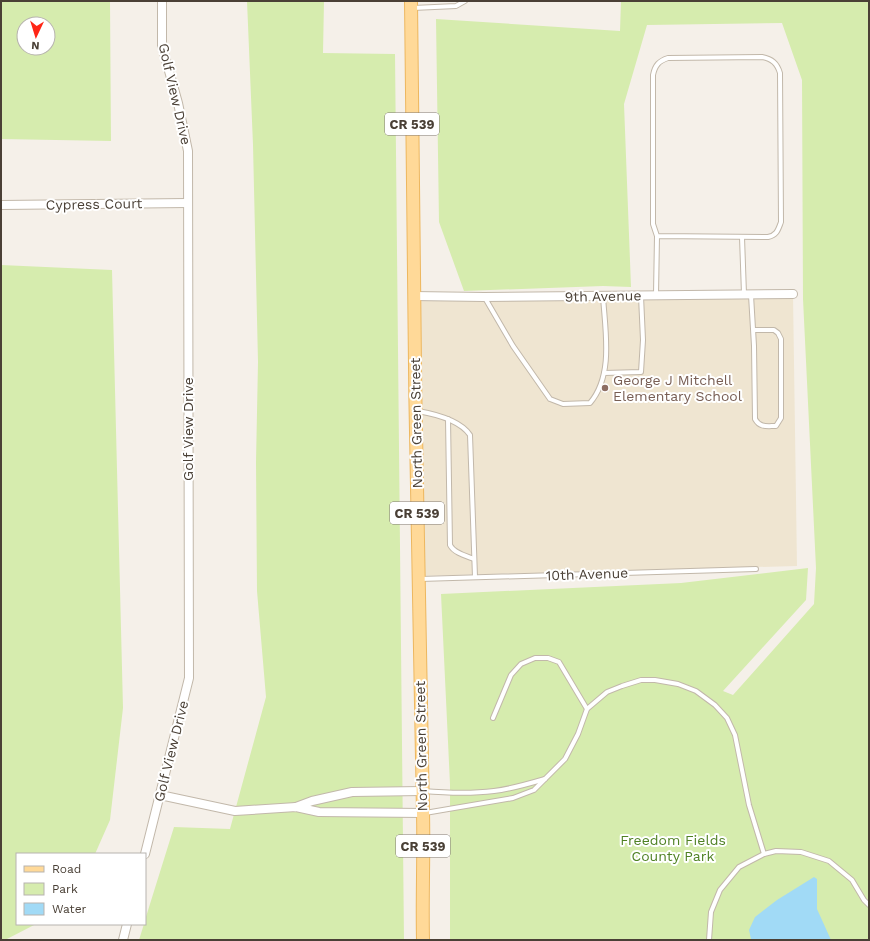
<svg xmlns="http://www.w3.org/2000/svg" width="870" height="941" viewBox="0 0 870 941" font-family="'Work Sans',sans-serif">
<style>
.education{fill:#efe5d1}
.green{fill:#d6ecae;fill-rule:evenodd}
.water{fill:#a1daf6}
.lines{fill:none;stroke-linecap:round;stroke-linejoin:round}
.lane-casing{stroke:#c2b8aa;stroke-width:6}
.street-casing{stroke:#c2b8aa;stroke-width:10}
.primary-casing{stroke:#edb75f;stroke-width:14}
.lane{stroke:#fff;stroke-width:4}
.street{stroke:#fff;stroke-width:8}
.primary{stroke:#ffd998;stroke-width:12}
.education-dot{fill:#8d6e63;stroke:#fff;stroke-width:1.5}
.labels{text-anchor:middle;stroke-width:4;stroke-linejoin:round;paint-order:stroke}
.shield{fill:#fff;stroke:#807972;stroke-width:1}
.shield-label{font-size:13px;font-weight:bold;fill:#4a4036}
.street-label{font-size:14px;fill:#4a4036;stroke:#fff}
.education-label{font-size:14px;fill:#785e54;stroke:#fff;text-anchor:start}
.park-label{font-size:14px;fill:#4f8124;stroke:#fff}
</style>
<rect width="100%" height="100%" fill="#f5f0e9"/>
<path class="education" d="M793,294L797,566L418,576L413,296Z"/>
<g class="green">
<path d="M1,1H110L111,141L1,139ZM24,24H48V48H24Z"/>
<path d="M247,1H324L323,53L395,54L404,940H139L144,924H145V920L174,827L230,829L266,697L257,591L256,462L258,362L253,145Z"/>
<path d="M621,1H869V940H450V784L441,594L681,583L808,568L806,600L723,691L733,695L814,604L816,568L803,299L802,80L782,23L647,25L624,104L631,287L603,286L464,291L439,222L436,19L620,31Z"/>
<path d="M1,265L112,270L123,708L110,820L95,854H17V924H36L5,940H1Z"/>
</g>
<path class="water" d="M814,877L817,879V909L831,940H753L751,939L749,930L755,917L777,900Z"/>
<g class="lines">
<g class="lane-casing">
<g id="lane">
<path d="M413,8L456,6L465,1"/>
<path d="M742,237L744,294"/>
<path d="M656,295L657,236L653,224V75C655,65 659,61 668,58L762,57C772,59 777,63 780,73L781,222C778,230 777,235 768,237L657,236"/>
<path d="M751,295L754,346L755,419C760,428 767,426 776,426L781,418V339L778,333L774,330H753"/>
<path d="M485,298L513,346L550,399L563,404L590,403C614,375 605,330 603,296"/>
<path d="M604,373L641,372L643,340L641,296"/>
<path d="M418,411C435,414 460,420 470,435L475,577"/>
<path d="M448,419L450,545C454,553 466,556 474,559"/>
<path d="M420,579L756,569"/>
<path d="M493,718L511,675L521,664L535,658H548L559,662L587,709"/>
<path d="M423,791C447,793 470,794 494,791C511,789 528,784 545,779"/>
<path d="M425,813L513,798L534,790L565,759L578,734L587,709L607,692L622,686L641,680H655L678,684L696,691L715,705L727,718L735,735L749,805L764,854"/>
<path d="M709,940L711,912L720,890L739,867L764,854L776,851L801,852L829,861L852,880L864,900L869,905"/>
</g>
</g>
<g class="street-casing">
<g id="street">
<path d="M1,205L188,203"/>
<path d="M413,296L484,297L793,294"/>
<path d="M160,795L235,811L296,807L319,812L423,813"/>
<path d="M296,807L312,801L352,792L422,791"/>
<path d="M145,854L189,678L188,151L178,103L162,46V1"/>
<path d="M123,940L127,924"/>
</g>
</g>
<g class="primary-casing">
<path id="primary" d="M411,1C413,272 417,542 423,813C424,855 422,898 423,940"/>
</g>
<use href="#lane" class="lane"/>
<use href="#street" class="street"/>
<use href="#primary" class="primary"/>
</g>
<circle class="education-dot" cx="605" cy="388" r="4"/>
<g class="labels">
<g class="shield">
<rect x="385" y="113" width="54" height="22" rx="3"/>
<rect x="390" y="502" width="54" height="22" rx="3"/>
<rect x="396" y="835" width="54" height="22" rx="3"/>
</g>
<g class="shield-label">
<text x="412" y="129">CR 539</text>
<text x="417" y="518">CR 539</text>
<text x="423" y="851">CR 539</text>
</g>
<g class="street-label">
<text transform="translate(175 94) rotate(77)" y="5">Golf View Drive</text>
<text transform="translate(94 204) rotate(-1)" y="5">Cypress Court</text>
<text transform="translate(603 296) rotate(-1)" y="5">9th Avenue</text>
<text transform="translate(416 423) rotate(-91)" y="5">North Green Street</text>
<text transform="translate(188 429) rotate(-90)" y="5">Golf View Drive</text>
<text transform="translate(587 574) rotate(-2)" y="5">10th Avenue</text>
<text transform="translate(421 746) rotate(-91)" y="5">North Green Street</text>
<text transform="translate(171 751) rotate(-76)" y="5">Golf View Drive</text>
</g>
<g class="education-label">
<text x="613" y="385">George J Mitchell<tspan x="613" dy="16">Elementary School</tspan></text>
</g>
<g class="park-label">
<text x="673" y="845">Freedom Fields<tspan x="673" dy="16">County Park</tspan></text>
</g>
</g>
<rect width="870" height="941" fill="none" stroke="#4a4036" stroke-width="4"/>
<rect x="16" y="853" width="130" height="72" fill="#ffffff" stroke="#b7b3af"/>
<rect x="24" y="866" width="20" height="6" fill="#ffd998" stroke="#b7b3af"/>
<text x="52" y="873" font-size="12" fill="#4a4036">Road</text>
<rect x="24" y="883" width="20" height="12" fill="#d6ecae" stroke="#b7b3af"/>
<text x="52" y="893" font-size="12" fill="#4a4036">Park</text>
<rect x="24" y="903" width="20" height="12" fill="#a1daf6" stroke="#b7b3af"/>
<text x="52" y="913" font-size="12" fill="#4a4036">Water</text>
<g transform="translate(36 36) rotate(184)"><circle r="19" fill="#ffffff" stroke="#b7b3af"/>
<path d="M0-3L7 15L0 10L-7 15Z" fill="#ff2616"/>
<text y="-6" font-size="11" font-weight="bold" text-anchor="middle" fill="#4a4036">N</text>
</g>
</svg>
